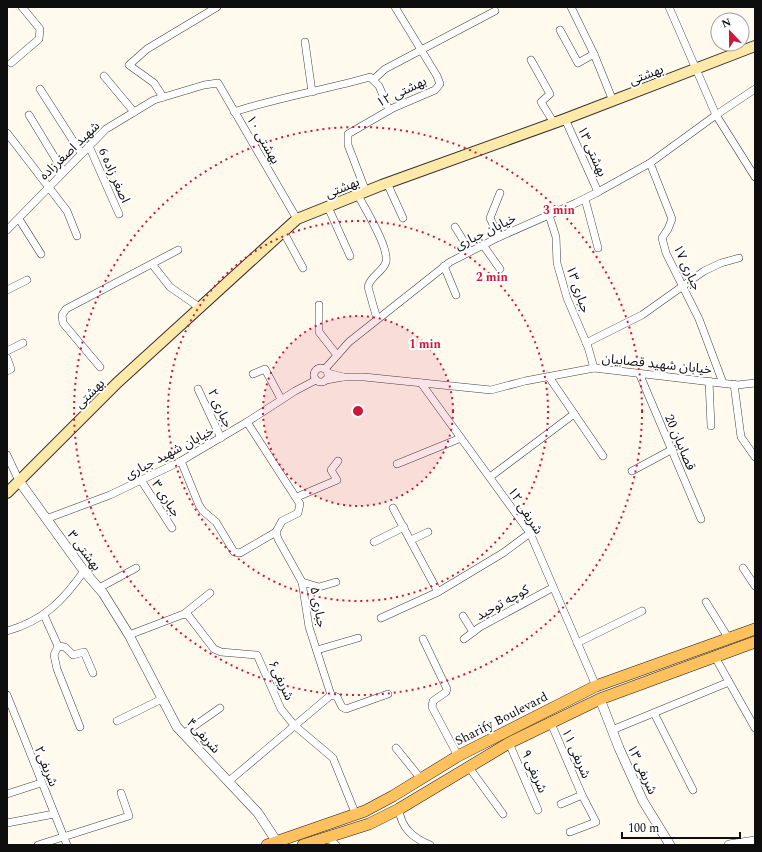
<svg xmlns="http://www.w3.org/2000/svg" width="762" height="852" viewBox="0 0 762 852" font-family="Spectral,'Noto Sans Arabic',serif">
<style>
.lines{fill:none;stroke-linecap:round;stroke-linejoin:round}
.minor-casing{stroke:#414141;stroke-width:8}
.tertiary-casing{stroke:#414141;stroke-width:10}
.secondary-casing{stroke:#303030;stroke-width:12}
.primary-casing{stroke:#1f1f1f;stroke-width:12}
.minor{stroke:#fff;stroke-width:7}
.tertiary{stroke:#fff;stroke-width:9}
.secondary{stroke:#ffe9a9;stroke-width:10}
.primary{stroke:#ffc15e;stroke-width:11}
.ring{fill:none;stroke:#cc183a;stroke-width:2;stroke-dasharray:2 4}
.labels{text-anchor:middle;stroke-width:4;stroke-linejoin:round;paint-order:stroke}
.street-label{font-size:13px;fill:#0e0e0e;stroke:#fff}
.centre{fill:#cc183a;stroke:#fff;stroke-width:2}
.ring-label{font-size:12px;text-anchor:middle;font-weight:bold;fill:#cc183a;stroke:#fff;stroke-width:4;stroke-linejoin:round;paint-order:stroke}
</style>
<rect width="100%" height="100%" fill="#fff9ee"/>
<g class="lines">
<g class="minor-casing">
<g id="minor">
<path d="M571,7L594,54L613,101"/>
<path d="M669,7L716,115L755,177"/>
<path d="M560,30L578,63L594,54"/>
<path d="M305,42L312,92"/>
<path d="M531,60L550,94L541,102L554,123"/>
<path d="M11,63L39,39L40,29L22,7"/>
<path d="M104,76L134,112"/>
<path d="M373,80L385,69L495,11"/>
<path d="M40,89L81,153"/>
<path d="M163,97L154,83L129,65L147,49L217,7"/>
<path d="M234,112C279,97 325,90 370,77L379,86L389,110"/>
<path d="M29,115L63,171"/>
<path d="M565,119L598,192"/>
<path d="M7,133L67,211L77,236"/>
<path d="M89,146L119,214"/>
<path d="M650,163L672,219L668,229L662,238L666,253L699,319L723,383"/>
<path d="M387,183L403,218"/>
<path d="M366,192L348,145V134L393,108L435,90L440,84L437,76L395,7"/>
<path d="M358,195C365,209 389,247 386,262C383,272 370,276 368,287L377,319"/>
<path d="M585,199L598,248"/>
<path d="M328,207L350,256"/>
<path d="M549,215L556,237L557,263L567,298L588,347L594,368"/>
<path d="M19,219L41,254"/>
<path d="M455,227L470,251"/>
<path d="M7,230L106,129L154,100L204,85L218,83L297,219"/>
<path d="M283,231L303,268"/>
<path d="M499,237L490,218L500,193"/>
<path d="M483,245L500,269"/>
<path d="M152,264L170,287L199,307"/>
<path d="M444,266L456,295"/>
<path d="M7,290L27,280"/>
<path d="M319,305V332L337,355"/>
<path d="M586,343L642,315L704,271L721,263L739,258"/>
<path d="M7,351L23,343"/>
<path d="M7,358L11,369L7,371"/>
<path d="M100,367L63,323L62,315L66,309L178,250"/>
<circle cx="321" cy="375" r="7"/>
<path d="M325,369L349,342L450,262L499,237L576,203L598,192L650,163L716,115L755,89"/>
<path d="M639,373L701,519"/>
<path d="M253,374L265,369L281,399"/>
<path d="M343,377H364L491,390L525,381L594,368L737,385L755,383"/>
<path d="M549,377L603,456"/>
<path d="M326,380L343,377L328,373"/>
<path d="M709,381L711,426"/>
<path d="M421,383L530,533L596,686"/>
<path d="M734,384L741,437L755,457"/>
<path d="M198,389L221,438"/>
<path d="M7,455L19,481"/>
<path d="M181,461L199,505L203,511L216,522L234,552L240,553L276,532"/>
<path d="M397,464L461,438"/>
<path d="M632,471L671,450"/>
<path d="M490,477L574,414"/>
<path d="M141,480L172,528"/>
<path d="M297,497L337,480L331,470L338,461"/>
<path d="M393,508L438,592"/>
<path d="M46,519L110,495L181,461L247,422L295,391L316,380"/>
<path d="M411,540L428,532"/>
<path d="M374,542L404,527"/>
<path d="M743,568L755,586"/>
<path d="M302,582L319,587L336,582"/>
<path d="M99,588L136,568"/>
<path d="M706,602L729,639"/>
<path d="M184,614L210,593"/>
<path d="M44,615L58,646L54,655L57,669L80,727"/>
<path d="M463,616L473,632"/>
<path d="M381,618L438,592L503,553L530,533"/>
<path d="M7,631C43,621 63,601 84,571"/>
<path d="M129,635L184,614L188,615L214,649L221,652L257,655L281,709L294,725L333,758L356,815"/>
<path d="M423,639L447,689L446,692L433,701L432,707L458,756"/>
<path d="M464,639L480,627L552,588"/>
<path d="M577,643L642,611"/>
<path d="M58,646L65,647L73,655L84,652L93,673"/>
<path d="M317,650L358,638"/>
<path d="M715,657L755,728"/>
<path d="M7,695L67,845"/>
<path d="M331,695L337,697L342,707L346,709L388,694"/>
<path d="M654,713L693,790"/>
<path d="M117,721L162,699"/>
<path d="M550,721L582,795L561,804"/>
<path d="M612,730L729,682"/>
<path d="M183,734L220,708"/>
<path d="M509,743L538,810"/>
<path d="M396,748L421,779"/>
<path d="M468,766L503,814"/>
<path d="M229,781L331,695L309,627L302,582L278,539L276,532L282,521L298,513L300,504L247,422"/>
<path d="M7,794L41,783"/>
<path d="M399,809C401,828 413,838 430,845"/>
<path d="M7,823L54,814"/>
<path d="M570,832L596,822L582,795"/>
<path d="M328,837L336,845"/>
<path d="M38,845L129,816L121,793"/>
</g>
</g>
<g class="tertiary-casing">
<g id="tertiary">
<path d="M19,481L84,571L103,593L129,635L177,727L258,813L277,842"/>
<path d="M600,699L619,748L643,801L670,845"/>
<path d="M729,845L755,841"/>
</g>
</g>
<g class="secondary-casing">
<path id="secondary" d="M7,493L117,383L297,219L382,185L565,119L755,46"/>
</g>
<g class="primary-casing">
<g id="primary">
<path d="M267,845L365,811L393,796L458,756L596,686L755,629"/>
<path d="M303,845L369,824L399,809L509,743L600,699L755,642"/>
</g>
</g>
<use href="#minor" class="minor"/>
<use href="#tertiary" class="tertiary"/>
<use href="#secondary" class="secondary"/>
<use href="#primary" class="primary"/>
</g>
<circle cx="358" cy="411" r="95" fill="#cc183a" fill-opacity=".12"/>
<g class="ring">
<circle cx="358" cy="411" r="95"/>
<circle cx="358" cy="411" r="190"/>
<circle cx="358" cy="411" r="284"/>
</g>
<g class="labels">
<g class="street-label">
<text transform="translate(646 74) rotate(-21)" y="5">بهشتی</text>
<text transform="translate(401 91) rotate(-26)" y="5">بهشتی ۱۲</text>
<text transform="translate(264 139) rotate(60)" y="5">بهشتی ۱۰</text>
<text transform="translate(69 150) rotate(-44)" y="5">شهید اصغرزاده</text>
<text transform="translate(593 151) rotate(66)" y="5">بهشتی ۱۳</text>
<text transform="translate(115 175) rotate(66)" y="5">اصغر زاده 6</text>
<text transform="translate(342 187) rotate(-22)" y="5">بهشتی</text>
<text transform="translate(485 231) rotate(-26)" y="5">خیابان جباری</text>
<text transform="translate(688 267) rotate(65)" y="5">جباری ۱۷</text>
<text transform="translate(579 289) rotate(71)" y="5">جباری ۱۳</text>
<text transform="translate(657 363) rotate(6)" y="5">خیابان شهید قصابیان</text>
<text transform="translate(89 393) rotate(-45)" y="5">بهشتی</text>
<text transform="translate(221 408) rotate(65)" y="5">جباری ۲</text>
<text transform="translate(681 442) rotate(67)" y="5">قصابیان 20</text>
<text transform="translate(169 452) rotate(-28)" y="5">خیابان شهید جباری</text>
<text transform="translate(167 498) rotate(57)" y="5">جباری ۳</text>
<text transform="translate(526 510) rotate(57)" y="5">شریفی ۱۲</text>
<text transform="translate(85 550) rotate(53)" y="5">بهشتی ۳</text>
<text transform="translate(502 602) rotate(-29)" y="5">کوچه توحید</text>
<text transform="translate(319 607) rotate(79)" y="5">جباری ۵</text>
<text transform="translate(282 680) rotate(65)" y="5">شریفی۶</text>
<text transform="translate(501 718) rotate(-27)" y="5">Sharify Boulevard</text>
<text transform="translate(204 735) rotate(47)" y="5">شریفی۴</text>
<text transform="translate(577 753) rotate(66)" y="5">شریفی ۱۱</text>
<text transform="translate(47 766) rotate(68)" y="5">شریفی۲</text>
<text transform="translate(643 769) rotate(65)" y="5">شریفی ۱۳</text>
<text transform="translate(535 771) rotate(66)" y="5">شریفی ۹</text>
</g>
</g>
<circle cx="358" cy="411" r="6" class="centre"/>
<g class="ring-label">
<text x="559" y="214">3 min</text>
<text x="492" y="281">2 min</text>
<text x="425" y="348">1 min</text>
</g>
<rect width="762" height="852" fill="none" stroke="#0e0e0e" stroke-width="16"/>
<g transform="translate(730 32) rotate(338)"><circle r="19" fill="#ffffff" stroke="#9f9f9f"/>
<path d="M0-3L7 15L0 10L-7 15Z" fill="#cc183a"/>
<text y="-6" font-size="11" font-weight="bold" text-anchor="middle" fill="#0e0e0e">N</text>
</g>
<path d="M622 832v6h118v-6" fill="none" stroke="#0e0e0e" stroke-width="2"/>
<text x="628" y="832" font-size="12" fill="#0e0e0e" stroke="#ffffff" stroke-width="3" paint-order="stroke">100 m</text>
</svg>
